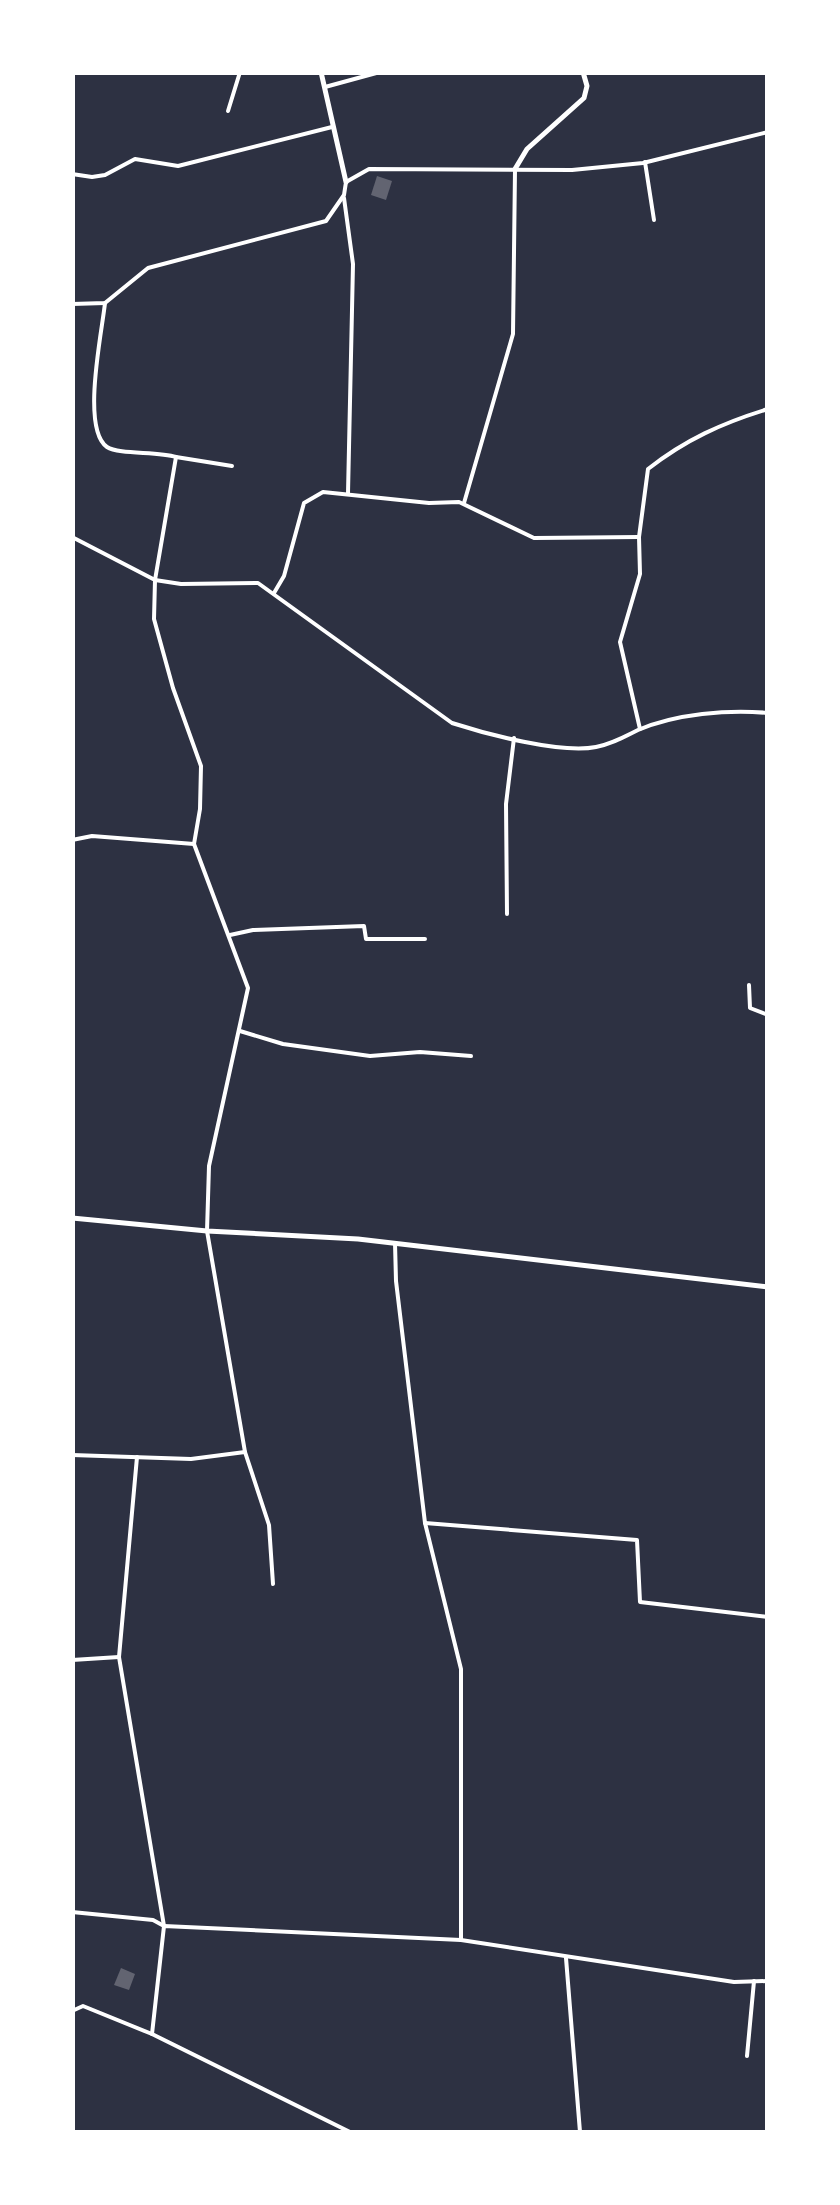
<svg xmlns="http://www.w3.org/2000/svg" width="840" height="2205" viewBox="0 0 840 2205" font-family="'Work Sans',sans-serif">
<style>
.building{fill:#626471}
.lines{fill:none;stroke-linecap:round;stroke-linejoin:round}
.minor{stroke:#fff;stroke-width:4}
.tertiary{stroke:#fff;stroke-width:5}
</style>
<rect width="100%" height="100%" fill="#2d3142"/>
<g class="building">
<path d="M377,176L392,181L386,200L371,195Z"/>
<path d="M121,1968L135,1974L129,1990L114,1985Z"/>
</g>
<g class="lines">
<g class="minor">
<path d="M325,87L380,72"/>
<path d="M228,111L240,72"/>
<path d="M645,162L654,220"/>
<path d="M72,174L92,177L105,175L135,159L178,166L332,127"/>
<path d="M344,198L353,264L348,493"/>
<path d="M105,303C102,332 81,429 107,447C119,455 158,451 176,457L155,580L154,619L173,688L201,766L200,809L194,844L248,988L209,1166L207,1231L245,1452L269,1525L273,1584"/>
<path d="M72,304L105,303L148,268L326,221L344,195L346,182L369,169L572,170L643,163L768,132"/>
<path d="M176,457L232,466"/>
<path d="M464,503L513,334L515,170"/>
<path d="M72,537L155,580L181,584L258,583L452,723C486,734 561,754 596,747C612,744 624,737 638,730C675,714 729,709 768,713"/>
<path d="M274,593L284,576L304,503L323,492L429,503L459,502L534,538L639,537"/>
<path d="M640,729L620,642L640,574L639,537L648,469C685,440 722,423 768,409"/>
<path d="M72,840L92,836L194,844"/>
<path d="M507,914L506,804L514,738"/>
<path d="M230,935L253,930L364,926L366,939H425"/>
<path d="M749,985L750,1008L768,1015"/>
<path d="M240,1031L283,1044L370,1056L420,1052L471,1056"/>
<path d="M395,1243L396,1281L425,1523L461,1669V1940"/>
<path d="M72,1455L191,1459L245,1452"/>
<path d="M137,1457L119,1657L164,1926"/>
<path d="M425,1523L637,1540L640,1602L768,1617"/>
<path d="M72,1660L119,1657"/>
<path d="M72,1912L153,1920L164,1926"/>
<path d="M566,1958L580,2132"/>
<path d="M72,2011L83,2006L152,2034L350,2132"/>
<path d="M152,2034L164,1926L461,1940L734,1982L768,1981"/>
<path d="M747,2056L754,1981"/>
</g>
<g class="tertiary">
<path d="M321,72L346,182"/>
<path d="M515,169L527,149L584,98L587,86L583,72"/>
<path d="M72,1218L207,1231L358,1239L768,1287"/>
</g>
</g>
<rect width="840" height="2205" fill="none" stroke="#ffffff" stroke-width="150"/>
</svg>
